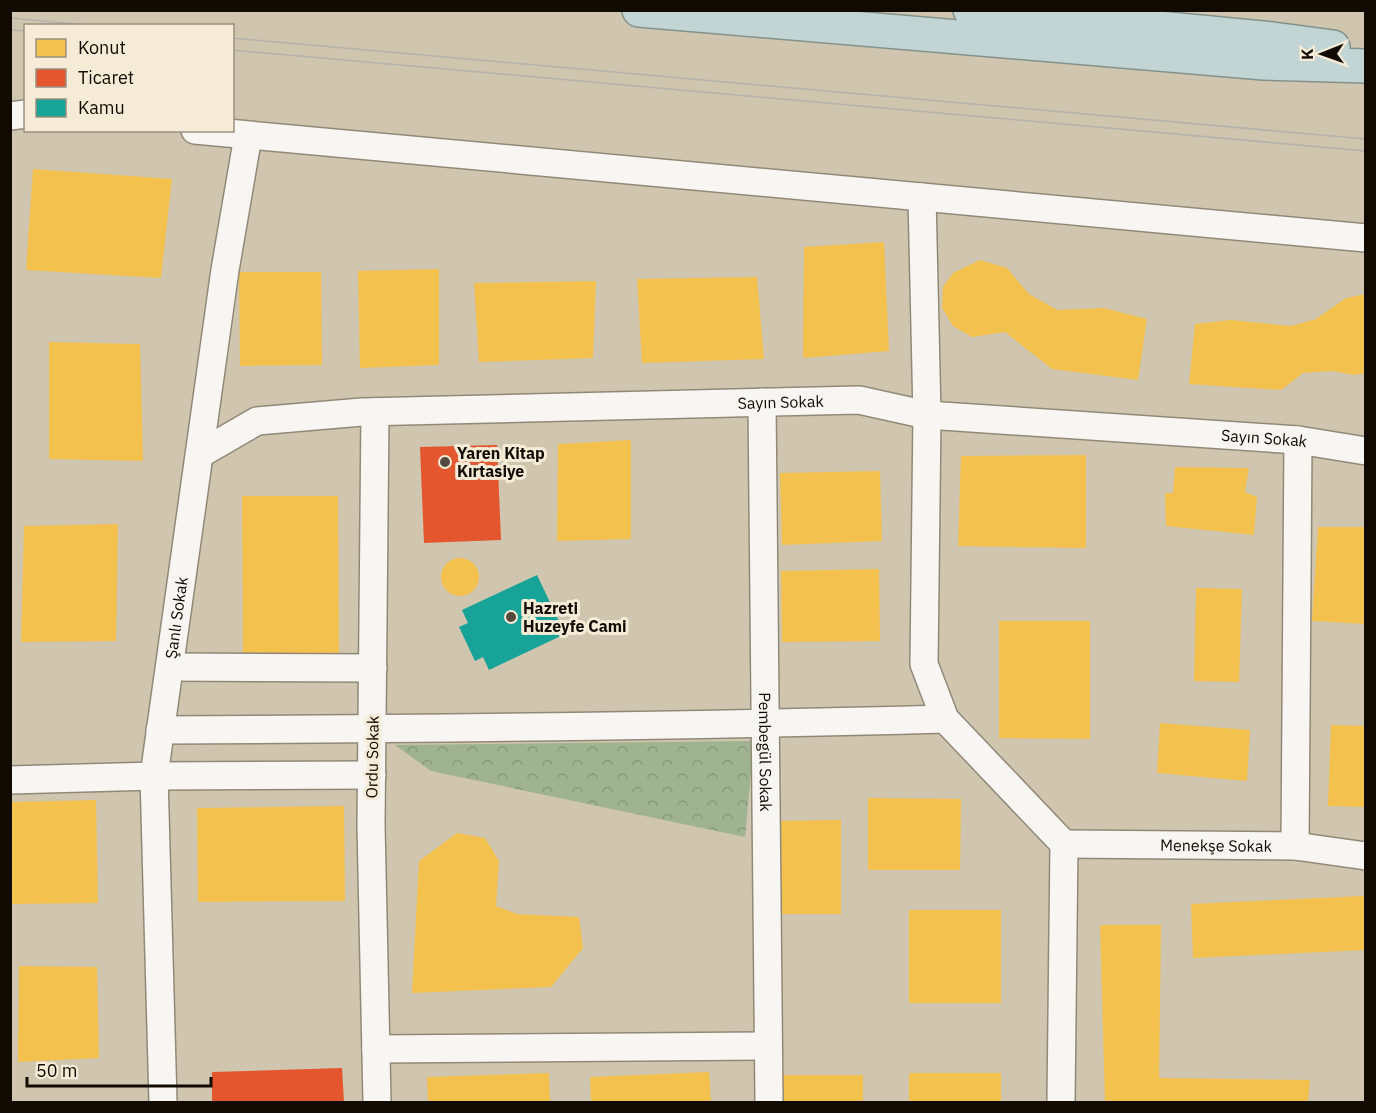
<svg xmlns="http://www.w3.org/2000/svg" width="1376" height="1113" viewBox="0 0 1376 1113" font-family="'IBM Plex Sans',sans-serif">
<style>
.forest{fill:url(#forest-crowns)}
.homes{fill:#f2c14e}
.shops{fill:#e4572e}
.public{fill:#17a398}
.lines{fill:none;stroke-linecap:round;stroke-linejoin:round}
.street-casing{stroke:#918978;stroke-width:30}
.highway-casing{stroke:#83928a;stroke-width:36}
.street{stroke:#f8f6f3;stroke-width:27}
.highway{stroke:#c2d5d4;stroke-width:33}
.tram{stroke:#b5b2ad;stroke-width:1.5}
.poi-dot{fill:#544b3e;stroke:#f5ebd7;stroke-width:2}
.labels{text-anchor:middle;stroke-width:6;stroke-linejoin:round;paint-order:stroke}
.street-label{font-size:16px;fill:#110a01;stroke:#f5ebd7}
.poi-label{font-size:16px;font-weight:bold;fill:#110a01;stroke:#f5ebd7;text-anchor:start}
</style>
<defs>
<pattern id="forest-crowns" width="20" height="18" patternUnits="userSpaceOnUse" patternTransform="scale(1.5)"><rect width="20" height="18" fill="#9fb390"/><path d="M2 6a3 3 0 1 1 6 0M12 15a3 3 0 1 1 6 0" fill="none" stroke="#88997a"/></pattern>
</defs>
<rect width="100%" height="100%" fill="#d0c5af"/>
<path class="forest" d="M754,741L745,837L431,771L395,745Z"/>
<g class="homes">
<path d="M33,169L172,179L161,278L26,270Z"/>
<path d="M884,242L889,351L803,358L804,247Z"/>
<path d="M980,260L1007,268L1029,294L1057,310L1104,308L1147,319L1138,380L1052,369L1005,332L972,337L953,326L942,308L943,287L953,273Z"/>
<path d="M439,269V365L360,368L358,271Z"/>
<path d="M239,272H321L322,365L240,366Z"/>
<path d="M757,277L764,359L642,363L637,279Z"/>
<path d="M596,281L593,358L479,362L474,283Z"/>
<path d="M1366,294V373L1354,375L1332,371L1303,373L1281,390L1189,384L1195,324L1231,320L1291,326L1316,319L1346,298Z"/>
<path d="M49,342L140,344L143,461L49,459Z"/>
<path d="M631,440V539L557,541L558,444Z"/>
<path d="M1086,455V548L958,546L961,456Z"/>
<path d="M1175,467L1249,468L1245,492L1257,497L1254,535L1166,526L1165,493H1173Z"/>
<path d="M880,471L882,541L782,545L780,473Z"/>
<path d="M242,496H338L339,654L243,655Z"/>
<path d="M118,524L116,641L21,642L24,526Z"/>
<path d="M1318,527H1366V624L1312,621Z"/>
<circle cx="460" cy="577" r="19"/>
<path d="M879,569L880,641L782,642L781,571Z"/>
<path d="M1196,588L1242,589L1239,682L1194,681Z"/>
<path d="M999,621H1090V739L999,738Z"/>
<path d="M1160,723L1250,730L1247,781L1157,773Z"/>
<path d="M1331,725L1366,726V807L1328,806Z"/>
<path d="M868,798L961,799L960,870H868Z"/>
<path d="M96,800L98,903L10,904V802Z"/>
<path d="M344,806L345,901L198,902L197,808Z"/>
<path d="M841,820V914H770V821Z"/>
<path d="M457,833L485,838L499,861L496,906L517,914L579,917L583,948L551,987L412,993L419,861Z"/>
<path d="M1364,896L1366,950L1193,958L1191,904Z"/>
<rect x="909" y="910" width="92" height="93"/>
<path d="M1100,925H1161L1159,1078L1310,1080L1308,1102H1105Z"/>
<path d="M19,966L97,967L99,1058L18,1062Z"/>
<path d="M709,1072L711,1102H591L590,1077Z"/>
<path d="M549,1073L550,1102H428L427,1077Z"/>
<rect x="909" y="1073" width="92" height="29"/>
<rect x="771" y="1075" width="92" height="27"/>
</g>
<g class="shops">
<path d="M497,445L501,540L424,543L420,447Z"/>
<path d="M342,1068L344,1102H212V1072Z"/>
</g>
<path class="public" d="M537,575L565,634L489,670L483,657L475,661L459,627L468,623L462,610Z"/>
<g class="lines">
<g class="street-casing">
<g id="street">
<path d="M10,116L26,114"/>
<path d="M195,130L1366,238"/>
<path d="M922,197L927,415L924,664L945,719L1064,844L1061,1102"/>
<path id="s1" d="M762,402L769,1102"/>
<path d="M375,412L371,825L377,1102"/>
<path id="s2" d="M200,454L257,421L362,412L859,400L927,415L1298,440L1366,451"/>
<path d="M170,667L373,668"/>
<path d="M160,730C422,729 684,726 945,719"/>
<path d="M10,780L154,776L372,775"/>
<path id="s3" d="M1064,844L1295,846L1366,856"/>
<path d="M1295,846L1298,440"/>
<path d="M376,1049L768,1046"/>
<path id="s4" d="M163,1102L154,776L225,270L248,136"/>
</g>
</g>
<g class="highway-casing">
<g id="highway">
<path d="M639,10L1264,63L1366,66"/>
<path d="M970,10L1273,39L1333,47"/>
</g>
</g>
<use href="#street" class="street"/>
<use href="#highway" class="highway"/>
<g class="tram">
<path d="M10,18L97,26"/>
<path d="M10,30L26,31"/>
<path d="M232,38L1366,139"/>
<path d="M232,50L1366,151"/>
</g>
</g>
<g class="poi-dot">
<circle cx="445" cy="462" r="6"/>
<circle cx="511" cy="617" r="6"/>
</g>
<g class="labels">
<g class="street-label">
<text dy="6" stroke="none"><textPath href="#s2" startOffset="590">Sayın Sokak</textPath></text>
<text dy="6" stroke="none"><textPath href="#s2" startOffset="1076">Sayın Sokak</textPath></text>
<text dy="6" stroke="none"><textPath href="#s4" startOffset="486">Şanlı Sokak</textPath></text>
<text dy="6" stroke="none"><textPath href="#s1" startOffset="350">Pembegül Sokak</textPath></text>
<text transform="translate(372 757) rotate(-89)" y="6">Ordu Sokak</text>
<text dy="6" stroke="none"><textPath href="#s3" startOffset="152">Menekşe Sokak</textPath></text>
</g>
<g class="poi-label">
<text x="457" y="459">Yaren Kitap<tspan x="457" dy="18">Kırtasiye</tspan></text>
<text x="523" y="614">Hazreti<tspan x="523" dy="18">Huzeyfe Cami</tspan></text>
</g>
</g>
<rect width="1376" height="1113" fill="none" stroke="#110a01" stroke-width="24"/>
<rect x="24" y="24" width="210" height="108" fill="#f5ebd7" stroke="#9a9181" stroke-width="1.5"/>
<rect x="36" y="39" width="30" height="18" fill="#f2c14e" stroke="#9a9181" stroke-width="1.5"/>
<text x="78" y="54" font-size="18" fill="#110a01">Konut</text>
<rect x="36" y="69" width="30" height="18" fill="#e4572e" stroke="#9a9181" stroke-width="1.5"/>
<text x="78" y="84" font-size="18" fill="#110a01">Ticaret</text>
<rect x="36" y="99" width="30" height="18" fill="#17a398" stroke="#9a9181" stroke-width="1.5"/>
<text x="78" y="114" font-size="18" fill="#110a01">Kamu</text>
<g transform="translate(1322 54) rotate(269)" stroke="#f5ebd7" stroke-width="4.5" paint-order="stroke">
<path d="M0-4.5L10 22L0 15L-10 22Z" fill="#110a01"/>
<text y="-9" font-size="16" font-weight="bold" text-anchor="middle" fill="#110a01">K</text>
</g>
<path d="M27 1077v9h184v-9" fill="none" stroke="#110a01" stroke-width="3"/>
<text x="36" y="1077" font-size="18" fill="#110a01" stroke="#f5ebd7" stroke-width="4.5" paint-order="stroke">50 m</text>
</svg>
